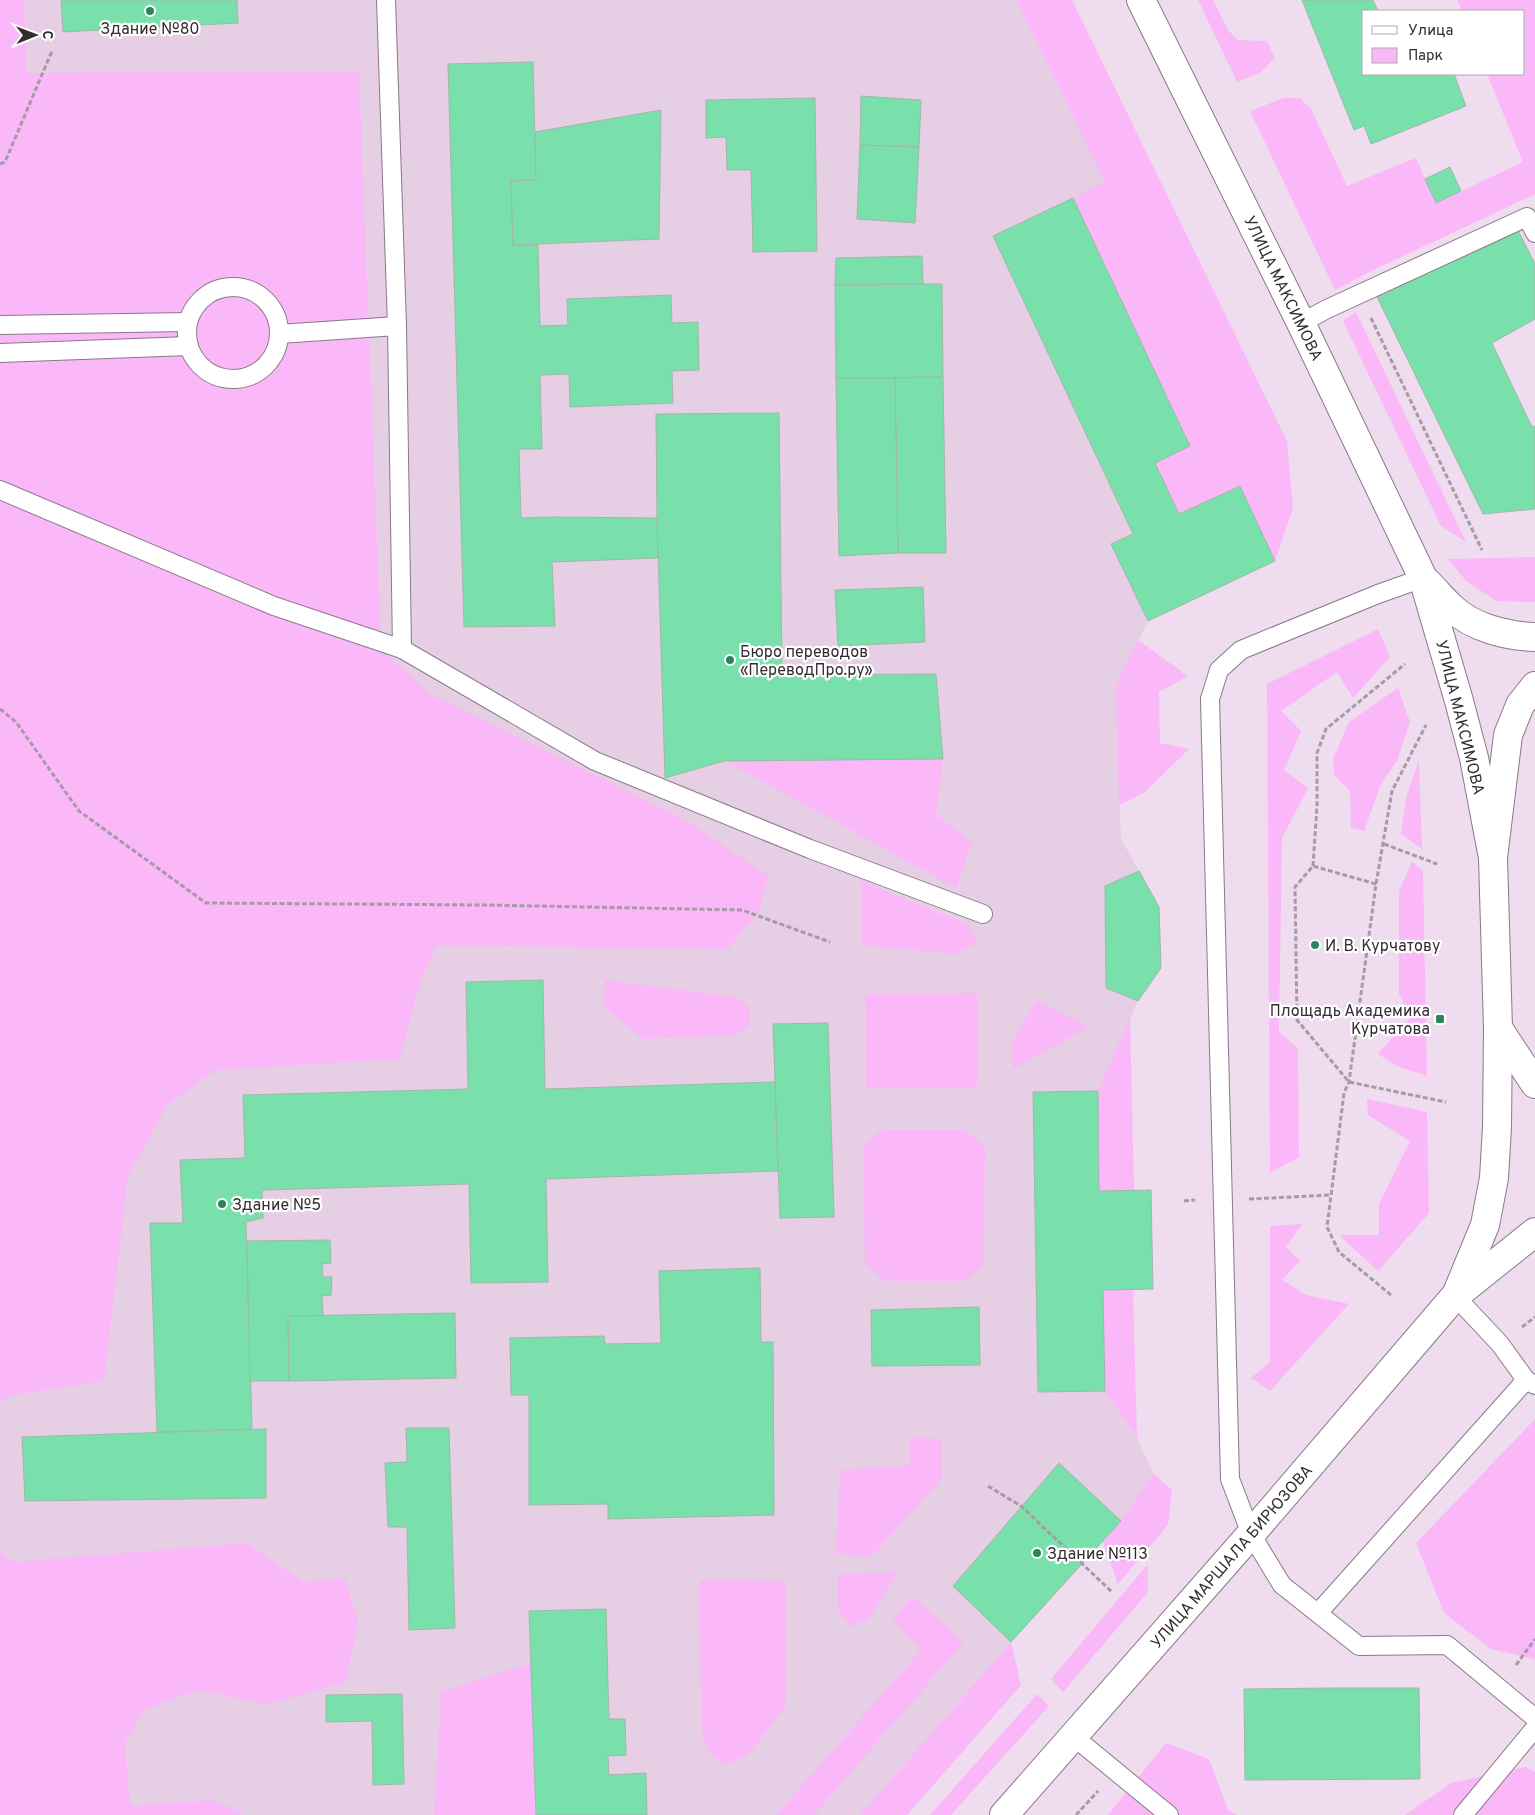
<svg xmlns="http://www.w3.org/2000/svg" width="1535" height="1815" viewBox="0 0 1535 1815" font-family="Overpass,sans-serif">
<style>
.built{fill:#e6cee5}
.green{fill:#fab8f9}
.building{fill:#79e0ac;stroke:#a1b7aa}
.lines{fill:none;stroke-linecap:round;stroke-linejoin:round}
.lane-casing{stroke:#897989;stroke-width:20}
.secondary-casing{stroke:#897989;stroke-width:30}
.path{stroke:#a899a7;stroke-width:3;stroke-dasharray:5 2.5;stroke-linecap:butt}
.lane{stroke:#fff;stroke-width:18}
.secondary{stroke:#fff;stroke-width:28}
.poi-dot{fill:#29855c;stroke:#fff;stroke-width:2}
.labels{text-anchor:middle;stroke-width:4.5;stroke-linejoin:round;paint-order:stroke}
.poi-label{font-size:16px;fill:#332c33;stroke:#fff;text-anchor:start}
.street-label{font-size:16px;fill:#332c33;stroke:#fff}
</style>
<rect width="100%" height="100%" fill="#efdcee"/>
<path class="built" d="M0,0H1016L1105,182L1073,198L1190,446L1240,486L1275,561L1148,621L1116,686L1121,839L1159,907L1161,968L1138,1001L1098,1091L1033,1092L1038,1392L1105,1391L1137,1438L1153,1473L1121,1521L1011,1642L860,1815H0Z"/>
<g class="green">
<path d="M0,0H24L27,73L359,71L381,649L432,695L686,820L769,876L759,911L728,949L436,945L421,981L399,1059L216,1070L167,1105L128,1176L104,1381L9,1396L0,1402Z"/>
<path d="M1016,0H1072L1287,441L1293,508L1275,561L1240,486L1179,514L1155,463L1190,445L1073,198L1105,182Z"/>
<path d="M1198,0H1213L1228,30L1238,40L1267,41L1275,58L1261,72L1237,82Z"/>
<path d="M1457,0H1535V194L1367,273L1335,290L1250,111L1284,98H1300L1311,109L1347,186L1416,158L1436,203L1523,162L1487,74H1524V11H1462Z"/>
<path d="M1356,312L1466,542L1441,526L1343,321Z"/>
<path d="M1535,557V602H1530L1496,601L1466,581L1448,559Z"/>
<path d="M1378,629L1390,657L1353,698L1337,672L1281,711L1301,731L1284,770L1308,788L1282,838L1279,1032L1298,1048L1299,1157L1270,1173L1267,684Z"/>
<path d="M1138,640L1188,676L1159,692L1160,743L1189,749L1144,793L1119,805L1116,686Z"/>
<path d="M1398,688L1410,722L1397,761L1381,784L1364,831L1351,828L1350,791L1334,775L1333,759L1349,722Z"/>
<path d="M943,759L936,814L972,842L956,888L725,761Z"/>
<path d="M1419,760L1422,849L1401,834L1406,798Z"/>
<path d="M1412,862L1423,871L1427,1076L1399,1067L1378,1054L1411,1017L1399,994V891Z"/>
<path d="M861,881L969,925L978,942L957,954L862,945Z"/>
<path d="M605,980L734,997L750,1007L749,1026L735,1035L643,1039L604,1007Z"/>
<path d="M977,993V1087L866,1088L865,994Z"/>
<path d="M1036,1001L1089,1027L1013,1069L1012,1042Z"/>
<path d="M1130,1018L1134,1190L1099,1191L1098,1091Z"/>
<path d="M1367,1099L1427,1112L1429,1213L1378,1271L1339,1235H1379V1204L1410,1141L1368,1115Z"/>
<path d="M882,1130H964L985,1145L984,1264L966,1281H886L865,1264L863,1146Z"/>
<path d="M1302,1224L1286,1247L1300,1261L1282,1280L1306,1295L1349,1304L1270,1391L1251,1378L1270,1362V1226Z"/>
<path d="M1103,1290H1133L1137,1438L1105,1391Z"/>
<path d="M1535,1419V1659L1491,1649L1444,1613L1416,1543Z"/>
<path d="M910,1437L942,1439V1478L872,1556L836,1554L840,1470L909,1465Z"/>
<path d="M1153,1473L1172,1490L1168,1525L1118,1584L1103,1542L1121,1521Z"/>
<path d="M247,1543L303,1582L345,1579L358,1622L346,1682L266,1705L199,1690L144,1710L125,1742L130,1806L211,1800L241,1812L242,1815H0V1552L14,1562Z"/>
<path d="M1148,1564V1592L1063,1692L1051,1679Z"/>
<path d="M898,1572L869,1618L851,1627L837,1609V1574Z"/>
<path d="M699,1580L786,1581L785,1707L749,1754L727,1765L713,1757L702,1735Z"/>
<path d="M912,1596L964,1642L814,1815H776L922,1649L892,1621Z"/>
<path d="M1011,1642L1021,1685L907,1815H860Z"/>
<path d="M531,1663L536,1815H434L441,1692Z"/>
<path d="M1037,1694L1049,1706L951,1815H930Z"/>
<path d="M1166,1743L1209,1759L1228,1810L1237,1815H1108Z"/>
<path d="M1526,1767L1535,1772V1815H1405L1451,1783Z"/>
</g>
<g class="building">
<path d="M61,0H237L238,23L63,32Z"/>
<path d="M1302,0H1373L1378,11H1364V74H1454L1466,106L1371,144L1364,126L1354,130Z"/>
<path d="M533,62L536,180L511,181L513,245H538L540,326L568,325L567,299L671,295L672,323L698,322L699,370L672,371L673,403L570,407L569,374L540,375L542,449H519L521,518L552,517L657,518L658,558L552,562L555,626L464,627L448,64Z"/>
<path d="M861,96L921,100L919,147L860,145Z"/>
<path d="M815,98L817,251L753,252L751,170H727L726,137L706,138V100Z"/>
<path d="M661,110L659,239L513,245L511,181L536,180L535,132Z"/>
<path d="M860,145L919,147L915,223L857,219Z"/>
<path d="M1450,167L1461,191L1436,203L1425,179Z"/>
<path d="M1073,198L1190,446L1155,463L1179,514L1240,486L1275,561L1148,621L1111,544L1133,534L993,236Z"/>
<path d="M1518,230L1535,264V319L1492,343L1532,427L1535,426V509L1483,514L1377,297Z"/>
<path d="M922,256L923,284L835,285L836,258Z"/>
<path d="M923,284H942L943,377L836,378L835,285Z"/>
<path d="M943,377L946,553H898L895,378Z"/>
<path d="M836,378H895L898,553L839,556Z"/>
<path d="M779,413L782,675L936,674L943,759L724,761L665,778L657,518L656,414Z"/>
<path d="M923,587L925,642L838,646L835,590Z"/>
<path d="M1139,871L1159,907L1161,968L1138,1001L1106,988L1105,886Z"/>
<path d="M543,980L545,1089L775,1082L778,1171L546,1179L548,1282L471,1283L469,1184L262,1190L263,1218L246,1222L252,1429L157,1432L150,1223H183L180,1160L245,1158L243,1095L468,1089L466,982Z"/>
<path d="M828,1023L834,1217L780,1218L773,1024Z"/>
<path d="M1098,1091L1099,1191L1151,1190L1153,1289L1103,1290L1105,1391L1038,1392L1033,1092Z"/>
<path d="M330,1240L331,1263L322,1264L323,1277H332L331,1295L322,1296L323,1316H288L289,1381H250L247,1241Z"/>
<path d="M760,1268L761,1342H773L774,1515L608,1519V1504L529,1505V1395H511L510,1338L604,1336L605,1344L661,1343L659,1271Z"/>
<path d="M979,1307L980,1365L872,1366L871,1310Z"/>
<path d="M455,1313L456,1378L289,1381L288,1316Z"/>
<path d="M406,1428H449L455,1628L409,1630L407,1527H388L385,1463L407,1462Z"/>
<path d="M266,1429V1498L25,1501L22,1437Z"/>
<path d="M1059,1463L1121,1521L1011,1642L953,1586Z"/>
<path d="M606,1609L609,1719H625L626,1755L608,1756L609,1775L646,1773L647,1815H536L529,1611Z"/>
<path d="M1332,1688H1419L1420,1779L1245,1780L1244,1689Z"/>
<path d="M402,1694L404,1784L373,1785L372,1721L326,1722V1695Z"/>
</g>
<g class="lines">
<g class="lane-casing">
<g id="lane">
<path d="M386,0L397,326L402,649"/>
<circle cx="233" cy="333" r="46"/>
<path d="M1301,323L1327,309L1527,217L1535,233"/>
<path d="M0,325L188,322"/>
<path d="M279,334L397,326"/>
<path d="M0,353L189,346"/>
<path d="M0,490L274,606L402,649L595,761L810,849L983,914"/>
<path d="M1423,578L1378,594L1241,650L1219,670L1210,699L1230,1479L1251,1534L1282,1585L1359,1646L1447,1645L1535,1718"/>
<path d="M1455,1296L1500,1344L1526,1380L1535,1385"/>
<path d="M1318,1613L1526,1380"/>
<path d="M1074,1737L1169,1815"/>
<path d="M1463,1815L1535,1728"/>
</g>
</g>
<g class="secondary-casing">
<g id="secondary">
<path d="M1141,0L1301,323L1423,578L1459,701L1474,758L1493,858"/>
<path d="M1428,583C1436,591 1443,600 1452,608C1473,628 1507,636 1535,637"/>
<path d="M1498,1028L1535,1084"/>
<path d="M1457,1293L1485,1225L1494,1178L1497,1127L1498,1028L1493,858L1508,735L1520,705L1535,686"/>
<path d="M1004,1815L1251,1534L1455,1296L1535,1232"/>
</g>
</g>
<g class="path">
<path d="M0,164L5,162L52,51"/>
<path d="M1371,318L1482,550"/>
<path d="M0,709L16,722L79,811L206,903L484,905L742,910L830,942"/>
<path d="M1384,844L1437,864"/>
<path d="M1313,866L1317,806V753L1326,729L1405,664"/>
<path d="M1376,884L1313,866L1295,887L1297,1020L1349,1082L1446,1102"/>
<path d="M1249,1199L1331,1195"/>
<path d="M1184,1201L1195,1200"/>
<path d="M1391,1295L1339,1252L1327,1227L1344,1093L1349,1082L1376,884L1392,791L1426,725"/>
<path d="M1522,1327L1535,1317"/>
<path d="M988,1486L1021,1506L1112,1592"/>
<path d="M1516,1665L1535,1639"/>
<path d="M1076,1815L1098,1791"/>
</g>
<use href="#lane" class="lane"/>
<use href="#secondary" class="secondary"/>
</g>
<g class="poi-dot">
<circle cx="150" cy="11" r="5"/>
<circle cx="730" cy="660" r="5"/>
<circle cx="1315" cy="945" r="5"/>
<rect x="1435" y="1014" width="10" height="10" rx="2.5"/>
<circle cx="222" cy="1204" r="5"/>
<circle cx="1037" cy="1553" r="5"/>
</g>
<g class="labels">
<g class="poi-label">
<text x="150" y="34" text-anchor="middle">Здание №80</text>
<text x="740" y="657">Бюро переводов<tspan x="740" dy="18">«ПереводПро.ру»</tspan></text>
<text x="1325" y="951">И. В. Курчатову</text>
<text x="1430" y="1016" text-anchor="end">Площадь Академика<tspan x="1430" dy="18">Курчатова</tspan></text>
<text x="232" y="1210">Здание №5</text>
<text x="1047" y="1559">Здание №113</text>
</g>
<g class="street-label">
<text transform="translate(1284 288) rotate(64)" y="6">УЛИЦА МАКСИМОВА</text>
<text transform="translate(1461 717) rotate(76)" y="6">УЛИЦА МАКСИМОВА</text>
<text transform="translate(1231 1556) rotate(-49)" y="6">УЛИЦА МАРШАЛА БИРЮЗОВА</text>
</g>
</g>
<rect x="1362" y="10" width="162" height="65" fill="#ffffff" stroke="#adabad"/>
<rect x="1372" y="26" width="25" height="8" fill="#ffffff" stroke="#adabad"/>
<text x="1408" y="35" font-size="15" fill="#332c33">Улица</text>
<rect x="1372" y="48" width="25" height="15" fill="#fab8f9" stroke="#adabad"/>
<text x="1408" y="60" font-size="15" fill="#332c33">Парк</text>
<g transform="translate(35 35) rotate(89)" stroke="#ffffff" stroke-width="4" paint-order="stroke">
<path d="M0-4L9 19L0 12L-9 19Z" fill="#332c33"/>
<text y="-8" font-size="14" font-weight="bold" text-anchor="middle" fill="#332c33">С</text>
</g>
</svg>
